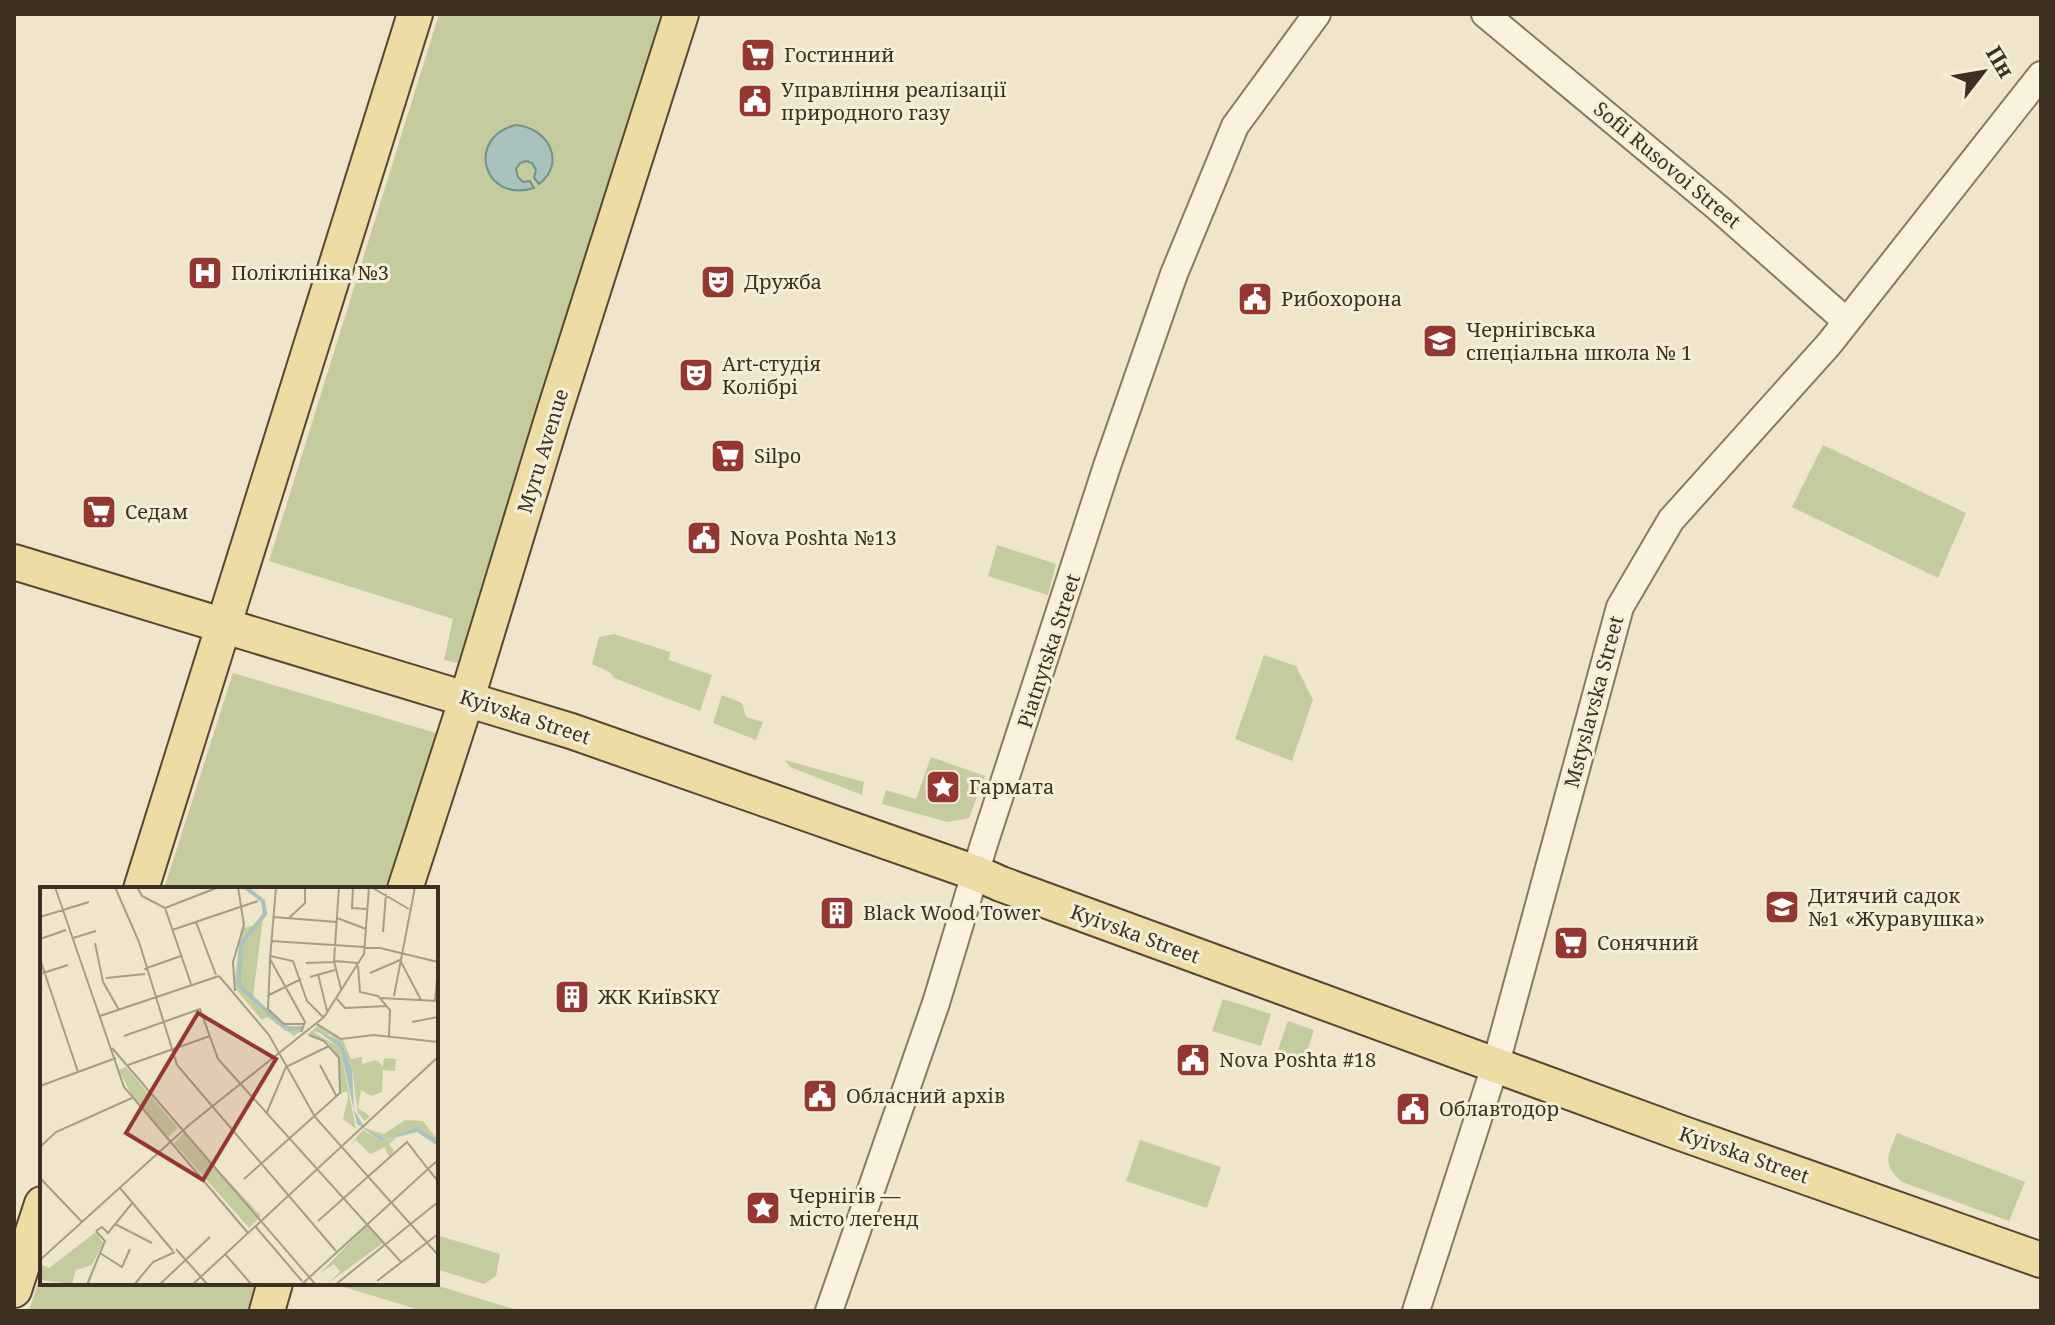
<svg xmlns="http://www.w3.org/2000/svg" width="2055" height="1325" viewBox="0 0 2055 1325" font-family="'Noto Serif',serif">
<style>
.green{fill:#c4cc9e}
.water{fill:#aac2bd;stroke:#71918b;stroke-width:2}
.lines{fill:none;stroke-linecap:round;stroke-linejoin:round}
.minor-casing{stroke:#8a795f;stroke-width:30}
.major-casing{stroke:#584732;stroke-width:38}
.minor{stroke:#f8f2de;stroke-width:26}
.major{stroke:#eedca5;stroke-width:34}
.labels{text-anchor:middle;stroke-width:6;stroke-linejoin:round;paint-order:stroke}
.poi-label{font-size:20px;fill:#3b3022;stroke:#f5efda;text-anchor:start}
.street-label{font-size:20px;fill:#3b3022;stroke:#f5efda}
.inset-river{fill:none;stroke:#aac2bd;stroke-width:4}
.inset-road{fill:none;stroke:#a69d87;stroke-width:2}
.view{fill:#973631;fill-opacity:0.15;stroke:#973631;stroke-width:4}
.inset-edge{fill:none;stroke:#3b3022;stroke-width:4}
</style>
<rect width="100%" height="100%" fill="#eee5ca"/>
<g class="green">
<path d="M439,14H670L462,664L444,660L453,619L269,561Z"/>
<path d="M1823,445L1966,513L1938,578L1792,507Z"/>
<path d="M997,545L1056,564L1048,595L988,576Z"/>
<path d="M614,634L670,652L669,660L712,675L700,711L614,678L610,672L592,664L599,637Z"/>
<path d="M1264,655L1296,666L1313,700L1292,761L1235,739Z"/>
<path d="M233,673L436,733L387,889H164Z"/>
<path d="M722,695L742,703L746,717L763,722L756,740L713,723Z"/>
<path d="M931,757L985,776L969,818L948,822L882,804L886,790L916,799Z"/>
<path d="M785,760L864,782L862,795L790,767Z"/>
<path d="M1223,999L1271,1014L1261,1046L1212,1031Z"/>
<path d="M1288,1021L1314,1030L1303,1063L1276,1055Z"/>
<path d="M1897,1133L2025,1182L2009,1221L1902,1182C1881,1163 1888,1157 1897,1133Z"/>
<path d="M1140,1140L1221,1167L1207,1208L1126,1181Z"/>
<path d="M436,1235L500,1254L496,1276L484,1284L436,1269Z"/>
<path d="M42,1269V1283H262L254,1311H29Z"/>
<path d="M345,1283H429L520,1311H423L344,1287Z"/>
</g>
<path class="water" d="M516,125C548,128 567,162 539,184L534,178L536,170L532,163L526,161L520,163L516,169L518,177L523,182L530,181L534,188C483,204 465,137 516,125Z"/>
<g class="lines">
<g class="minor-casing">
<g id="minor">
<path d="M1485,14L1717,207L1846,321"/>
<path d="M829,1311L936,1003L984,844L1107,466L1174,274L1235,126L1317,14"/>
<path d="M1416,1311L1496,1063L1620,607L1671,520L1829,344L2041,75"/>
</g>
</g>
<g class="major-casing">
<g id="major">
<path d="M14,562L571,731L976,873L1001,884L1681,1133L2041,1260"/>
<path d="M141,889L415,14"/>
<path d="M405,889L467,698L553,416L681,14"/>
<path d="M14,1290L42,1204"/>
<path d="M267,1311L275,1283"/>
</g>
</g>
<use href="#minor" class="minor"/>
<use href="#major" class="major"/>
</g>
<defs>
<g id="supermarket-square" transform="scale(1.8)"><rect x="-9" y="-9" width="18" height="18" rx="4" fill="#973631" stroke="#f5efda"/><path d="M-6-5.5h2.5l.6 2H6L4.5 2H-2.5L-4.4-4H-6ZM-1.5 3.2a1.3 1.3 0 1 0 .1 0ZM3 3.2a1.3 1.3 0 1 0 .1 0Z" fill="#fff"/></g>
<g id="civic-square" transform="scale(1.8)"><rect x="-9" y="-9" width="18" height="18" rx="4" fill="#973631" stroke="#f5efda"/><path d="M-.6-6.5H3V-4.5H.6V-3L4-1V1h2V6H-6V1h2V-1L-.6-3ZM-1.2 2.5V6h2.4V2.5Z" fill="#fff"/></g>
<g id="hospital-square" transform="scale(1.8)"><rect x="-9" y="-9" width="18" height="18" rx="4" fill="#973631" stroke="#f5efda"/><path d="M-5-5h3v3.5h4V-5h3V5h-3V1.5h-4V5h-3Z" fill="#fff"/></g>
<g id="theatre-square" transform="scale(1.8)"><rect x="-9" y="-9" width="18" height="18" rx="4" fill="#973631" stroke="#f5efda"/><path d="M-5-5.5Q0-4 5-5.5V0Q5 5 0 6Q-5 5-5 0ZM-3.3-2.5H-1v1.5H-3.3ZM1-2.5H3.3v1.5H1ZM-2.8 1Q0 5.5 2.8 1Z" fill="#fff"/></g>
<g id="school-square" transform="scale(1.8)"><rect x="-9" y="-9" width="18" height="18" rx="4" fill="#973631" stroke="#f5efda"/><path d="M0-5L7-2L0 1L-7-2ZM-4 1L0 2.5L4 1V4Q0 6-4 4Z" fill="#fff"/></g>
<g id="sight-square" transform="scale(1.8)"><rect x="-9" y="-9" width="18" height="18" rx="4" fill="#973631" stroke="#f5efda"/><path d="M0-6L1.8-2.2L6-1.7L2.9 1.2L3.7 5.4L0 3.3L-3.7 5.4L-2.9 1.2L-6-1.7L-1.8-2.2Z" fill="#fff"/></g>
<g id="building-square" transform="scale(1.8)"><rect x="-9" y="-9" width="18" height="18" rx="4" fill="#973631" stroke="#f5efda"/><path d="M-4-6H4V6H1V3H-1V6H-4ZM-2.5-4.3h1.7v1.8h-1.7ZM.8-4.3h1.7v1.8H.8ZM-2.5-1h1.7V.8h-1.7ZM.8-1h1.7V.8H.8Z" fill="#fff"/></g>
</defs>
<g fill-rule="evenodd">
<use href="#supermarket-square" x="758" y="55"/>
<use href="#civic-square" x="755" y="101"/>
<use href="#hospital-square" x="205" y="273"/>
<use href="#theatre-square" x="718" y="282"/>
<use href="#civic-square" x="1255" y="299"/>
<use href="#school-square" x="1440" y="341"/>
<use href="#theatre-square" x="696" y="375"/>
<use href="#supermarket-square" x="728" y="456"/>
<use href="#supermarket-square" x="99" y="512"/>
<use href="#civic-square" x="704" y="538"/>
<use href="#sight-square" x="943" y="787"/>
<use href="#school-square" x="1782" y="907"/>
<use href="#building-square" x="837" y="913"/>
<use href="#supermarket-square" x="1571" y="943"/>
<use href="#building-square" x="572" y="997"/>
<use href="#civic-square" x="1193" y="1060"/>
<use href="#civic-square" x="820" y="1096"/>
<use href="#civic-square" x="1413" y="1109"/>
<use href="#sight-square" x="763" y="1208"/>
</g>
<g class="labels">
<g class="poi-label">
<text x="784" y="62">Гостинний</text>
<text x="781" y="97">Управління реалізації<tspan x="781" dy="23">природного газу</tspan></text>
<text x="231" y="280">Поліклініка №3</text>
<text x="744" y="289">Дружба</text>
<text x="1281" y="306">Рибохорона</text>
<text x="1466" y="337">Чернігівська<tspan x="1466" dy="23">спеціальна школа № 1</tspan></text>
<text x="722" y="371">Art-студія<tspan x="722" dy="23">Колібрі</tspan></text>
<text x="754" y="463">Silpo</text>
<text x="125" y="519">Седам</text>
<text x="730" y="545">Nova Poshta №13</text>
<text x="969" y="794">Гармата</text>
<text x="1808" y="903">Дитячий садок<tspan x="1808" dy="23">№1 «Журавушка»</tspan></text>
<text x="863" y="920">Black Wood Tower</text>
<text x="1597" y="950">Сонячний</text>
<text x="598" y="1004">ЖК КиївSKY</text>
<text x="1219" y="1067">Nova Poshta #18</text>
<text x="846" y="1103">Обласний архів</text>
<text x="1439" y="1116">Облавтодор</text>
<text x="789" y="1203">Чернігів —<tspan x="789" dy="23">місто легенд</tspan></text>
</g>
<g class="street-label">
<text transform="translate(1667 165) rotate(40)" y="7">Sofii Rusovoi Street</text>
<text transform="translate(543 451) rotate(-73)" y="7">Myru Avenue</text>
<text transform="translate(1049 651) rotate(-72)" y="7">Piatnytska Street</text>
<text transform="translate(1594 702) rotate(-75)" y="7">Mstyslavska Street</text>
<text transform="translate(525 717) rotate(18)" y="7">Kyivska Street</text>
<text transform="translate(1135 934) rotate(20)" y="7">Kyivska Street</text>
<text transform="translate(1744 1155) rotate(19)" y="7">Kyivska Street</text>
</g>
</g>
<g transform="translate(40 887)">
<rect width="398" height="398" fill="#eee5ca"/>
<path d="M224,23L213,110L245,138L265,141L254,149L227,130L222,133L194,100L201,42L218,37ZM278,138L303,153L311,172L322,170V177L336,173L343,179L344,171L356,172L355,184L343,183L342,205L331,209L321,203L318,221L330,229L325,234L318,226L319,236L312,182L304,161L290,148L272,144L300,161L316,242L303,232L308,211L307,204L300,207V172L288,156L267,148ZM86,180L138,241L128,250L92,209L79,183ZM365,233L383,234L398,253L377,240L346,252L325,241L344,247ZM323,243L341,254L356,251L349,257L354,264L349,270L345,260L330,267L316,253L310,258ZM144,246L221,329L209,341L134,256ZM327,338L343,356L287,397L300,385L294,377L279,387ZM56,345L63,356L52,378L36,383L32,397L0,393V377L9,381Z" fill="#c4cc9e"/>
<path d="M275,142L299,154L304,161L312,182L314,223L325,241L346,252L377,240L398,253V259L377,245L341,254L317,237L300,161Z" fill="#aac2bd"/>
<path class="inset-river" d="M205,0L223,14L225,27L201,57L199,98L246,142L262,141"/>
<path class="inset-road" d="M15,0L84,200L208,346M75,0L99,55L137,178L296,364M97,0L102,9L125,21M236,0L230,72L265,135L261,145M299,0L294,74L301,102M313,0L312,21L326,22M331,0L369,22M125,21L151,97M125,21L179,0M0,30L49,15M233,30L297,35M249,31L265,16V0M297,31L326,42M156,35L176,88M132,43L218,14M343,45L346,7M33,51L56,44M0,52L26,43M231,54L340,61L398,75M55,56L63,95L79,123M230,69L253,74L267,114L283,130M0,72L38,185M230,73L228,122L244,137H265M294,74L318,76M266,76L294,75M318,79L320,105L338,109L350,123L349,149M104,82L141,69M330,86L360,73L381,113M0,87L28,78M278,87L287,124M179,89L229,148L275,230L398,368M270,90L295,83M66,91L105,87M195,104L193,75L204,38L198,0M227,109L261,92M354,109L375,0M341,111L398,114M297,112L305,121L347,119M395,114L398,82M60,129L179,89M372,135L398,130M277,137L301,152L334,148L398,155M84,149L160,122L178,172L361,375M72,161L276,398M88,178L170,149M280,178L297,210M0,199L76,171M227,225L246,180L289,159M0,260L16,245L92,211M0,291L42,335M204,292L300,206L299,171L284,154L269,148M80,301L133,364M278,334L367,255L388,282L398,273M75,337L112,356M215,339L262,394M56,344L62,340L68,346L93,315M136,362L168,398M60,366L82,380L90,362M185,367L212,398M0,373L149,238L284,130L324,67L329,0M337,394L398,347M47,398L65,354L56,344M94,398L113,375L135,365M119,398L170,350M152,398L398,170M261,398L388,282L398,294M295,398L398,315"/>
<path class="view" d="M158,126L236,172L163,293L86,246Z"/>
<rect width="398" height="398" class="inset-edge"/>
</g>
<rect width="2055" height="1325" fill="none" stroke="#3b3022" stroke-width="32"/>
<g transform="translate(1983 72) rotate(59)" stroke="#f5efda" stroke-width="6" paint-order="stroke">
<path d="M0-6L14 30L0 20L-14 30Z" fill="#3b3022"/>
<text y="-12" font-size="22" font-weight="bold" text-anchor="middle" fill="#3b3022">Пн</text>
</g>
</svg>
